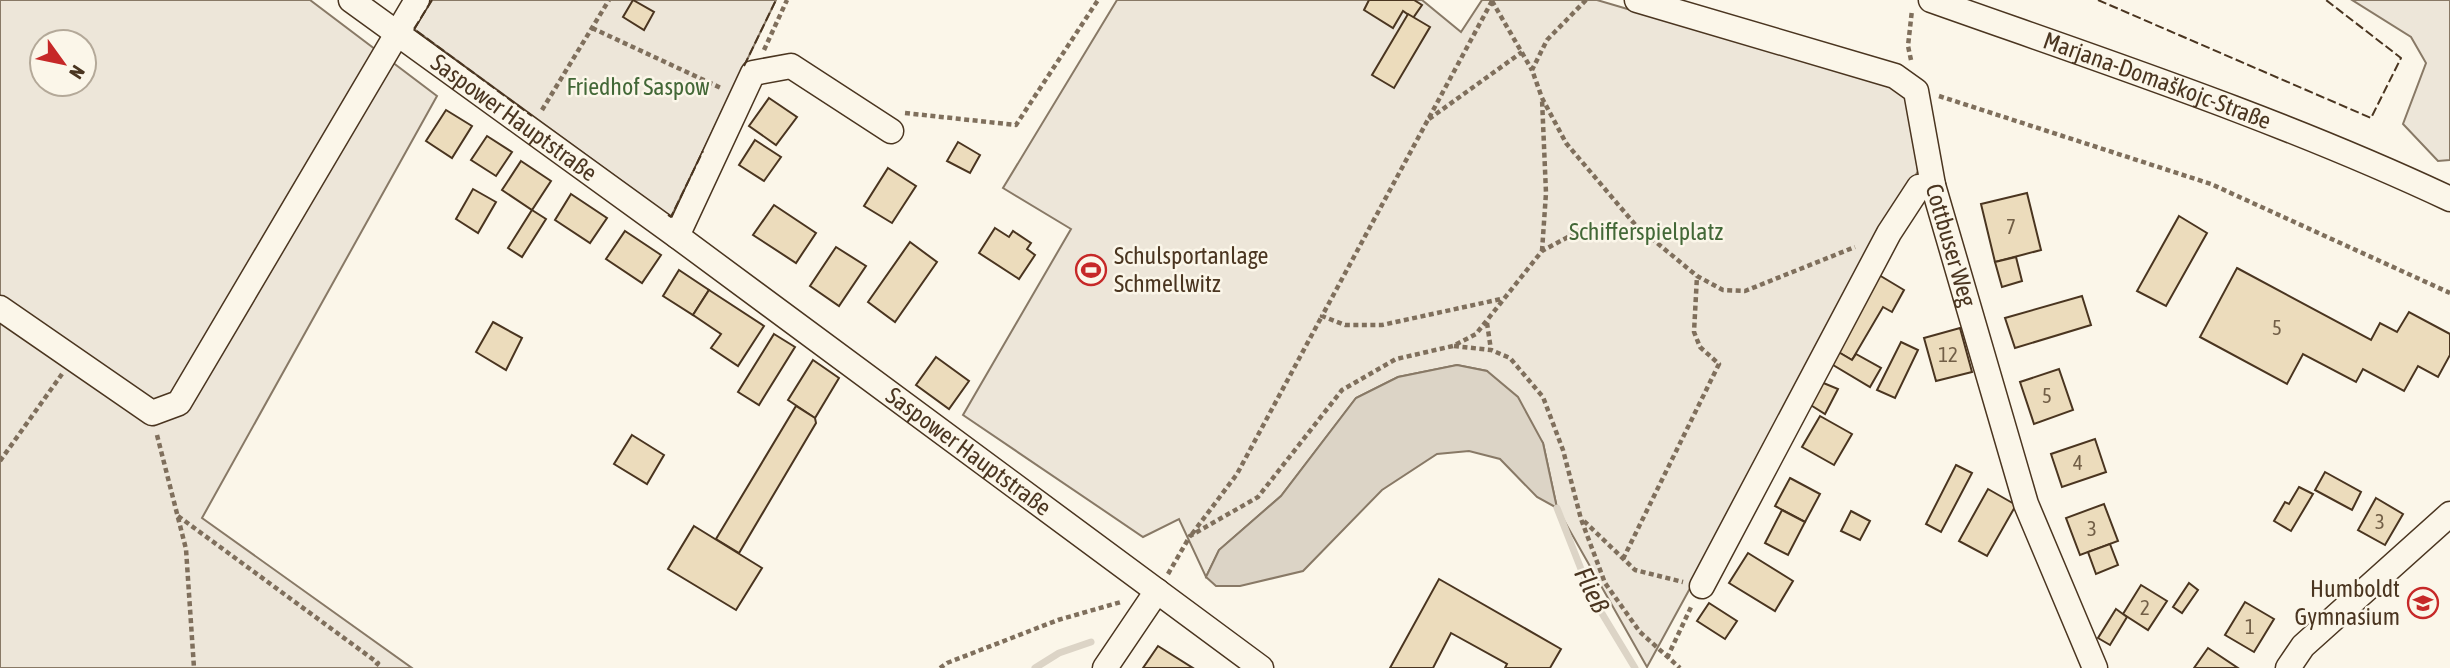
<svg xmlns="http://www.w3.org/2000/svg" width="2450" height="668" viewBox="0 0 2450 668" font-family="'Asap Condensed',sans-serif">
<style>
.green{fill:#ede6d9;stroke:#887966;stroke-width:2;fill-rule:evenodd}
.water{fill:#dcd4c6;stroke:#887966;stroke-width:2}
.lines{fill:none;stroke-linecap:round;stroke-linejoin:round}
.stream{stroke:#dcd4c6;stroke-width:7}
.building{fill:#ecdcbc;stroke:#4a3520;stroke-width:2}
.minor-casing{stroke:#4a3520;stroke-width:27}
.path{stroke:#7f6f5c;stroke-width:4.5;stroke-dasharray:5 3.5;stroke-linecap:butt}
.minor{stroke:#fbf6e9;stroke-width:24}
.fence{stroke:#4a3520;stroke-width:2;stroke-dasharray:9 3.5;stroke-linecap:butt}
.labels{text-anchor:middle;stroke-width:5;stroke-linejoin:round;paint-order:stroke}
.number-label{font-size:21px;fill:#725f47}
.street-label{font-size:24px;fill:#4a3520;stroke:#fbf6e9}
.park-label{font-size:24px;fill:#436837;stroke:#fbf6e9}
.poi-label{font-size:24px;fill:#4a3520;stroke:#fbf6e9;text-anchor:start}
.water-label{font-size:26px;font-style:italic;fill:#4a3520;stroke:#fbf6e9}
</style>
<rect width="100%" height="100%" fill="#fbf6e9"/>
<g class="green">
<path d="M0,0H310L437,96L202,518L412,668H0ZM42,42H84V84H42Z"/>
<path d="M432,0H776L671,217L414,29Z"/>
<path d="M1117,0H1422L1461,32L1482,0H1597L1889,86L1908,99L1918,171L1647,667L1557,508L1543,443L1487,371L1457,365L1398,377L1356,398L1281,496L1219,550L1206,577L1179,519L1143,537L963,415L1071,229L1003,188Z"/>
<path d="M2352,0H2450V160L2438,161L2403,124L2426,63L2411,37Z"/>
</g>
<path class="water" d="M1457,365L1487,371L1518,397L1543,443L1557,508L1537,497L1500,459L1469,451L1437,454L1382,490L1303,571L1240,586H1216L1206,577L1219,550L1281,496L1356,398L1398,377Z"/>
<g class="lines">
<g class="stream">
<path d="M1557,508L1592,597L1635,668"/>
<path d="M1035,668L1059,653L1091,642"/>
</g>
</g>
<g class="building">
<path d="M633,0L654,12L644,30L623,17Z"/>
<path d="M1369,0H1414L1422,5L1413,18L1403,11L1393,28L1364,10Z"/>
<path d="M1408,14L1430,27L1394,88L1372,75Z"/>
<path d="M769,98L797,117L776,145L749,126Z"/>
<path d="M446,110L472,126L452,158L426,141Z"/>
<path d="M487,136L512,152L496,176L471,160Z"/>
<path d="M755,140L781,157L764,181L739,165Z"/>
<path d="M958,142L980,155L970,173L947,161Z"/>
<path d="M521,161L551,181L532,210L502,190Z"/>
<path d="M888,168L916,186L892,223L864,206Z"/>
<path d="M473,189L496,202L478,233L456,219Z"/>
<path d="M2027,193L2041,250L1995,262L1981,204Z"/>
<path d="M571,194L607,218L590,243L555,220Z"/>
<path d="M774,205L816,233L796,263L753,235Z"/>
<path d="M532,210L546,219L522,257L508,248Z"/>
<path d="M2179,216L2207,233L2166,306L2137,291Z"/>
<path d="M995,228L1009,237L1013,231L1031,243L1027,249L1035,255L1019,279L979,253Z"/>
<path d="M625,231L661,255L642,283L606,259Z"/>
<path d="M910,242L937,262L895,322L868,302Z"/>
<path d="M836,247L866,266L839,306L810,286Z"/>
<path d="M2016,257L2022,281L2002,287L1995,262Z"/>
<path d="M2237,268L2371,340L2380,323L2397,332L2409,312L2450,334V355L2438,377L2418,366L2404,391L2363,369L2356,382L2303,354L2287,384L2200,337Z"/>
<path d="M679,270L709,290L693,315L663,296Z"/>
<path d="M1879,275L1904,290L1892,312L1883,307L1852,360L1835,350Z"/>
<path d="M709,290L764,326L738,366L711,348L721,334L693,315Z"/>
<path d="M2082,296L2091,325L2015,348L2005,318Z"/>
<path d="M493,322L522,338L506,370L476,352Z"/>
<path d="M1960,328L1972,372L1936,381L1924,338Z"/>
<path d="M774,334L795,347L759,405L738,392Z"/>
<path d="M1901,342L1918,350L1895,398L1877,390Z"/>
<path d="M1835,350L1852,360L1856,354L1881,368L1870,387L1828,362Z"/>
<path d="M936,357L969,381L949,409L916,385Z"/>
<path d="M813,360L839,378L815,418L788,400Z"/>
<path d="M2059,369L2073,410L2034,424L2020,382Z"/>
<path d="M1821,382L1838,389L1825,414L1809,404Z"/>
<path d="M796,406L815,418L816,423L739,553L716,539Z"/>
<path d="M1820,416L1852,434L1834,465L1802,447Z"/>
<path d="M632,435L664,455L647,484L614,464Z"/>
<path d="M2095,439L2106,472L2062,487L2051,454Z"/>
<path d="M1956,465L1972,473L1941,532L1926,524Z"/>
<path d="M2325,472L2361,492L2352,510L2315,490Z"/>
<path d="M1790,478L1820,494L1805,522L1775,506Z"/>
<path d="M2299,487L2313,494L2291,531L2274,521L2285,502L2289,504Z"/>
<path d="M1988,489L2016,505L1987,556L1959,541Z"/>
<path d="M2376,498L2403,514L2385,545L2358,530Z"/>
<path d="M2104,504L2118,541L2080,555L2066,518Z"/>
<path d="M1782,510L1805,522L1788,555L1765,543Z"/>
<path d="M1851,511L1870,521L1860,540L1841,531Z"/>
<path d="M694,526L762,568L736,610L668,569Z"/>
<path d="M2110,544L2118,565L2096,574L2088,552Z"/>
<path d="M1748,553L1793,581L1775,611L1729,583Z"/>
<path d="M1439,579L1561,649L1550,668H1505L1507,664L1451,633L1433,668H1390Z"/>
<path d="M2189,583L2198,590L2182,613L2173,607Z"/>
<path d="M2141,585L2167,601L2148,630L2123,614Z"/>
<path d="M2245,602L2274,619L2254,652L2225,635Z"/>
<path d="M1709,603L1737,621L1725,639L1697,621Z"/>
<path d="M2116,609L2127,617L2110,645L2098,638Z"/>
<path d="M1158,646L1193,668H1143Z"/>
<path d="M2208,648L2238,668H2194Z"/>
</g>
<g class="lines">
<g class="minor-casing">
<g id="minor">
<path id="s1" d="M351,0L677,236L1261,668"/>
<path id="s2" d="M1637,0L1895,76L1916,91L1933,185L2026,504L2095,668"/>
<path id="s3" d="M1931,0C2106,62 2282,120 2450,199"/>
<path d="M677,236L753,73L791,66L891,131"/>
<path d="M0,308L152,413L179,403L417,0"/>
<path d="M1702,586L1889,233L1919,187L1933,185"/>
<path d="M1105,668L1157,591"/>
<path d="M2288,668L2303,646L2450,514"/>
</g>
</g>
<g class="path">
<path d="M1586,0L1547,40L1532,70L1542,98L1566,143L1638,228"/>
<path d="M1492,1L1322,316L1345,325H1382L1501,299"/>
<path d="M1492,1L1532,70"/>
<path d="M592,28L721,88"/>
<path d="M764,50L787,0"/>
<path d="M1911,60L1908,46L1912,10"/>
<path d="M1939,96L2211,184L2450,293"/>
<path d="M542,110L609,0"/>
<path d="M905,113L1016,125L1098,0"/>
<path d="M1429,119L1522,52"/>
<path d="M1542,251L1546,193L1542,99"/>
<path d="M1487,323L1491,350"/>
<path d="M1454,346L1491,350L1510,358L1543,397L1563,450L1581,519L1605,583L1640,632L1680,668"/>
<path d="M157,435L186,549L194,668"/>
<path d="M0,461L62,374"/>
<path d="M178,516L378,663L374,668"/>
<path d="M1584,521L1635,570L1683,582"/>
<path d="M1192,534L1237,474L1322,316"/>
<path d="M1623,559L1719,364L1700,347L1694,332L1697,276"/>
<path d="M1168,574L1190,536L1258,497L1342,390L1396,359L1453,346L1476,334L1542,251L1581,230L1612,227L1639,228L1697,276L1723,290L1745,291L1855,247"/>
<path d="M1667,658L1692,605"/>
<path d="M940,668L947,663L1058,620L1121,602"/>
</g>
<use href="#minor" class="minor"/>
<g class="fence">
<path d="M432,0L414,29L532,116"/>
<path d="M2098,0L2371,118L2401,58L2326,0"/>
<path d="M744,66L776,0"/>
<path d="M668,215L671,217L703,151"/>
</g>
</g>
<defs>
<g id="stadium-ring" transform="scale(1.575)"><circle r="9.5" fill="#fbf6e9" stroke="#c62828" stroke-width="1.5"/><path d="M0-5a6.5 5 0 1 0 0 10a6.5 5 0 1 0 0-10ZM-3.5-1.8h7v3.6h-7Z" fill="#c62828"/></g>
<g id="school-ring" transform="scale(1.575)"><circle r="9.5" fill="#fbf6e9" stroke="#c62828" stroke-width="1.5"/><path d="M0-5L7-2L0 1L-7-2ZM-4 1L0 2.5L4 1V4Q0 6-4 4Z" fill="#c62828"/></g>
</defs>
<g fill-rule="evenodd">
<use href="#stadium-ring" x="1091" y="270"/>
<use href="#school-ring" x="2423" y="603"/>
</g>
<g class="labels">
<g class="number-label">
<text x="2011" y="234">7</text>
<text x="2277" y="335">5</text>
<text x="1948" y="362">12</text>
<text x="2047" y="403">5</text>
<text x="2078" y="470">4</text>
<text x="2380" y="529">3</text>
<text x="2092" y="536">3</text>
<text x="2145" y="615">2</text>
<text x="2250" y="634">1</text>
</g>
<g class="street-label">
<text dy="8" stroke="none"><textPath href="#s3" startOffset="240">Marjana-Domaškojc-Straße</textPath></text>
<text dy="8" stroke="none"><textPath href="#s1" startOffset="201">Saspower Hauptstraße</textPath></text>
<text dy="8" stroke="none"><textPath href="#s2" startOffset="453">Cottbuser Weg</textPath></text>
<text dy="8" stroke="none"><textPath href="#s1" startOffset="765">Saspower Hauptstraße</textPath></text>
</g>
<g class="park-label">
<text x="638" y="95">Friedhof Saspow</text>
<text x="1646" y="240">Schifferspielplatz</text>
</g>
<g class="poi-label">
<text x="1114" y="264">Schulsportanlage<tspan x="1114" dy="28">Schmellwitz</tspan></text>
<text x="2400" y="597" text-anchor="end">Humboldt<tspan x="2400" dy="28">Gymnasium</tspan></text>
</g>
<g class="water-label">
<text transform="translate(1592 590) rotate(64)" y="9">Fließ</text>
</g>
</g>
<g transform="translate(63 63) rotate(123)"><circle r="33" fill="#fbf6e9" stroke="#b4a999" stroke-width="2"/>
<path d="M0-5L12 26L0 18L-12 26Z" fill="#c62828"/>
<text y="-10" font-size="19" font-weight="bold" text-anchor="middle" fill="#4a3520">N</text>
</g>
</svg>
